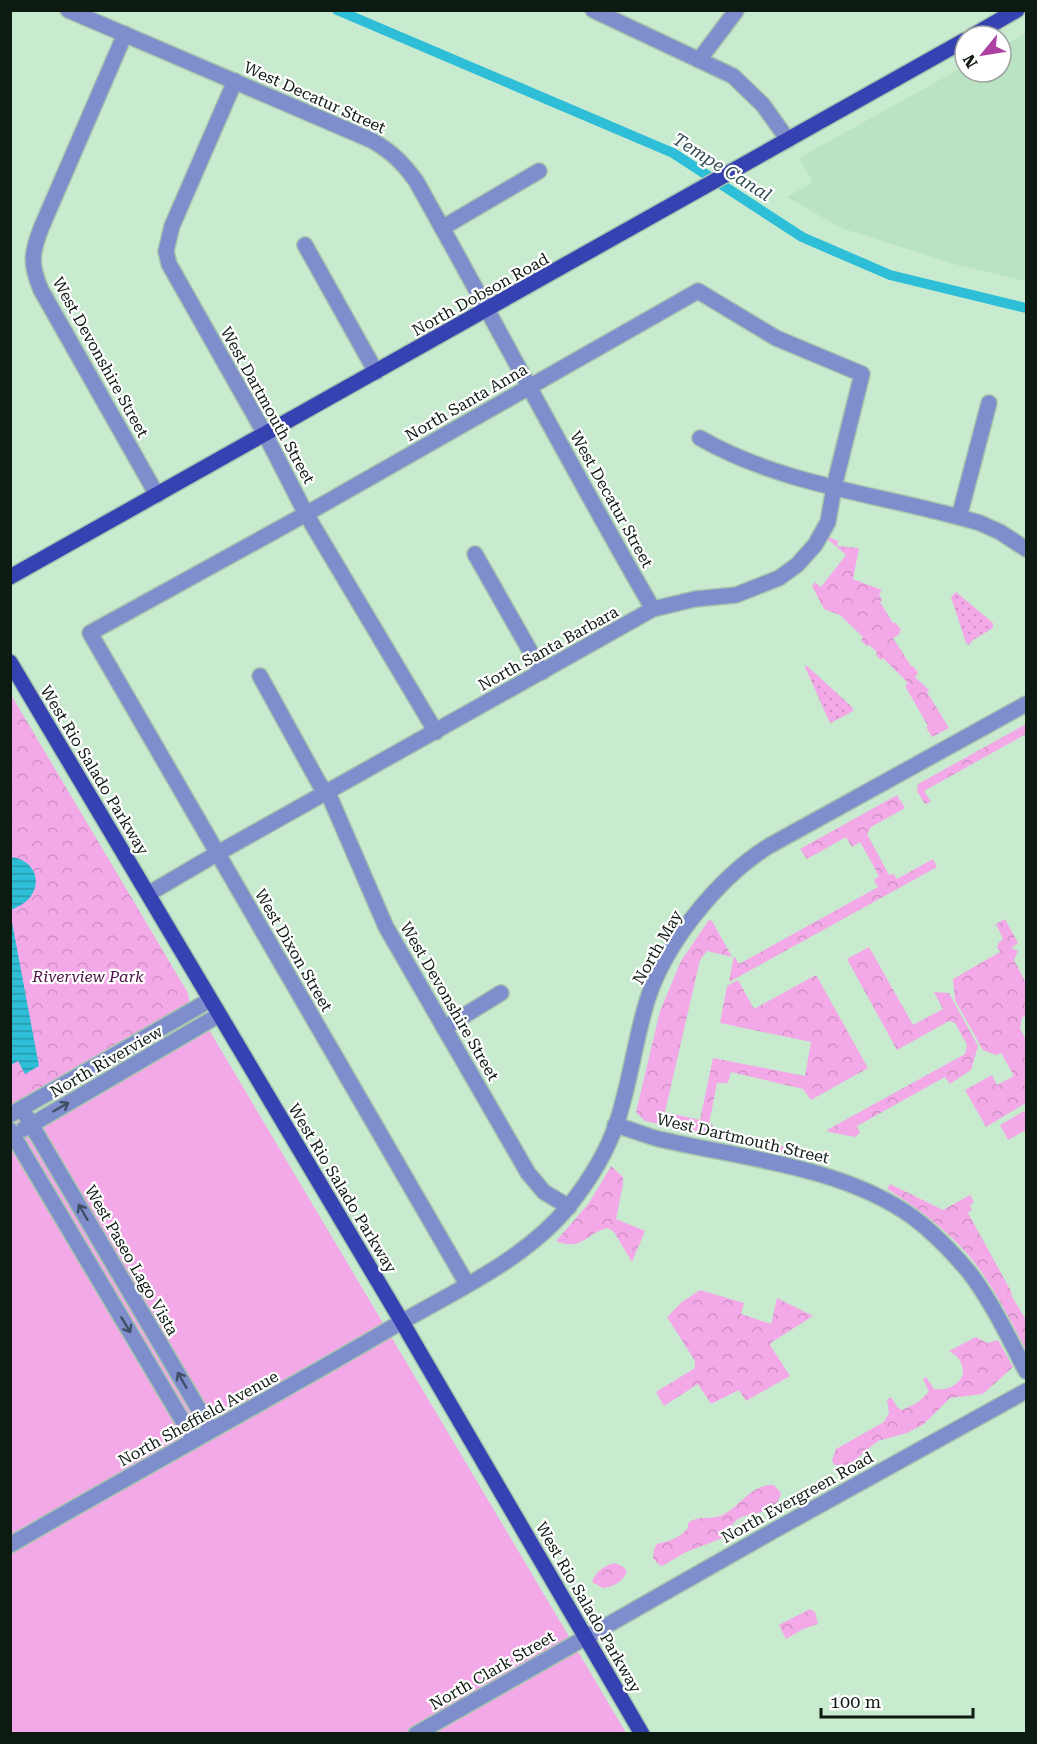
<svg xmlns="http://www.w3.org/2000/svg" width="1037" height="1744" viewBox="0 0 1037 1744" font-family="'Roboto Serif',serif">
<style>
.built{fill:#b9e3c3}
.grass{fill:url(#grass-dots)}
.forest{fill:url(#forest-crowns)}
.pitch{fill:#f3a9e7}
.water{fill:url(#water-rules)}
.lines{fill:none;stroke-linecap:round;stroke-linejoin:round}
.canal{stroke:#2fbed7;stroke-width:10}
.minor-casing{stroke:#a6c5ae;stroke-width:18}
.major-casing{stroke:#a6c5ae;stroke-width:18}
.minor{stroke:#7e8ecc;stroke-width:15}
.major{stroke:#3641b2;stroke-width:15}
.oneway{stroke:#404e65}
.labels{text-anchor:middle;stroke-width:4.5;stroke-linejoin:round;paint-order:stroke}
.street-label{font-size:16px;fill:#0d1a11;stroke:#fff}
.park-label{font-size:16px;font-style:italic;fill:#4a1144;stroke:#fff}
.water-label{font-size:18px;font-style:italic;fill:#314d54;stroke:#fff}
</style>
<defs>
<pattern id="grass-dots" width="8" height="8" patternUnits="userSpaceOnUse" patternTransform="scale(1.5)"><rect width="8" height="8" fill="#f3a9e7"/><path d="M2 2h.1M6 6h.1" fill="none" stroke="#cf91c5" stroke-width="1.8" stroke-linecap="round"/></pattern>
<pattern id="forest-crowns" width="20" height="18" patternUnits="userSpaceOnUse" patternTransform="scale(1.5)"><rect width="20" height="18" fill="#f3a9e7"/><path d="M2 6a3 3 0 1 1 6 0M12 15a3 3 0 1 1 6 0" fill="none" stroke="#cf91c5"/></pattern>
<pattern id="water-rules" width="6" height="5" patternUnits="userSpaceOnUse" patternTransform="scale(1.5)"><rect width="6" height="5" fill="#2fbed7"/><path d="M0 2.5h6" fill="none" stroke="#269aad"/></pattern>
</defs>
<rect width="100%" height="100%" fill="#c8ebd0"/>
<path class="built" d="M1026,33V281L961,266L841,228L787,197L813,182L799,158L965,66V72H1001V46Z"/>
<g class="grass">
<path d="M956,592L993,623V628L973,640L969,645L966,643L951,597Z"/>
<path d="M806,665L853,708V711L831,723L829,721L805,667Z"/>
</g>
<g class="forest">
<path d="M829,537L838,541L837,546L859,548L853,579L882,590L879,594L882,600L880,602L893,623H896L901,630L899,632L900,634L893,638L911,666L914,667L918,673L915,677L929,690L927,692L949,728L932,737L926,727L928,726L905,686L908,683L883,658L881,660L876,655L877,652L869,645L867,646L861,641L863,637L840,615L824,609L812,586L815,582L821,587L846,555L830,541H827Z"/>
<path d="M10,693L188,993L190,1005L10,1110Z"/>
<path d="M1026,724V734L924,791L931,802L925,804L917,791L918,784Z"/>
<path d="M897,795L905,808L871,827L867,834L889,875L894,874L897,879L933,859L937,867L729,982L734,956L739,964L878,887L874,880L879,876L860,842L852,847L846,837L807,859L800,849Z"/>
<path d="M1005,919L1018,943L1011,948L1018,951L1014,960L1026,983V1015L1022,1018L1020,1028L1026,1041V1069L1025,1071L1026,1074V1103L986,1127L965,1090L992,1075L997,1085L1014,1076L1001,1053L996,1055L983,1050L955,1000L953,979L1000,952L997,947L999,942L1003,939L996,924Z"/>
<path d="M709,920L712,921L732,957L707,951L700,960L665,1112L700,1120L713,1058L805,1076L811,1042L720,1023L727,986L738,980L754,1009L816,975L868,1068L811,1100L803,1089L731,1072L728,1083H717L709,1124L713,1125L712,1128L718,1134L792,1148L793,1151L807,1155L806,1158L645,1121L636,1112L660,1011L681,961Z"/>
<path d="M869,947L913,1025L943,1009L934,992L949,993L978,1046L971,1070L950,1084L945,1077L857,1126L860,1133L855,1137L829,1132L827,1130L965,1054L967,1045L955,1023L949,1021L897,1050L847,959Z"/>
<path d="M611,1166L623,1177V1184L616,1219L645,1231L632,1262L614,1232L608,1228C585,1233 583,1252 556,1241L589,1203Z"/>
<path d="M890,1184L943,1210L970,1195L974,1202L970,1205L972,1210L968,1213L1012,1293L1011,1295L1026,1320V1350C1013,1325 999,1298 983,1274C959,1239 923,1211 887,1189Z"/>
<path d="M700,1290L744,1303L741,1314L771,1324L777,1298L813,1316L772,1342L770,1345L790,1376L746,1401L739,1390L711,1404L698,1384L664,1406L656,1392L695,1368V1361L667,1317L682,1302Z"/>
<path d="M976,1337L987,1343L998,1340L1013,1367L983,1394L950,1398L924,1424L907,1433L878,1441L848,1466L834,1465L832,1460L836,1449L884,1422L889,1413L887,1400L891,1397L898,1408L902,1410L917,1403L929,1392L923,1379L926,1377L934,1389C950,1392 971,1379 960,1361C958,1356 953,1354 949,1351Z"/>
<path d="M768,1485H774L781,1493C776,1516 754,1510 738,1519C732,1523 729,1533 723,1538L686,1552L662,1566L658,1564L653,1558L654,1549L657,1544C669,1541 680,1538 688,1528V1523C699,1515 708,1520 720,1516C739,1509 745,1490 768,1485Z"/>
<path d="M614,1563L622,1566L627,1571C623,1582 613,1587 603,1588L592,1582C595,1572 604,1566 614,1563Z"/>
<path d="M810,1609L815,1612L818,1624L803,1629L786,1639L779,1625Z"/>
</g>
<g class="pitch">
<path d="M202,1018L596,1682L626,1733H11L10,1126Z"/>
<path d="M1026,1110V1130L1008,1140L1000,1125Z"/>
</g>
<g class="water">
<path d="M11,857C31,859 43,878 31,896C26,903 18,907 11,910Z"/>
<path d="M11,917L39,1066L25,1074L18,1061L11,1065Z"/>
</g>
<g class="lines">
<path class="canal" d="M337,10L673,153L802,237L890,275L1026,308"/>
<g class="minor-casing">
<g id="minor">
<path d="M68,10L371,140C391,151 403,163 416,181C496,323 571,468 653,609"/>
<path d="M593,10L733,76L763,105L788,140"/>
<path d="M125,34L42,226C31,253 30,264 41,290L157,495"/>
<path d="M699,60L736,11"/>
<path d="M235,81L172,226L166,251L169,264L265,434L306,514L436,732"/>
<path d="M442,228L539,171"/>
<path d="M305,245L376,372"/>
<path d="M700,438C785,487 887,495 980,523L1000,532L1026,549"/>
<path d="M959,517L989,403"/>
<path d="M475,554L542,672"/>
<path d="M260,676L320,785L328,793L386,927L528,1173L544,1192L569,1207"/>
<path d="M148,894L218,853L653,609L695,599L736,595L779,578L797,565L815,545L828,522L834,487L862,374L776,338L698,291L306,514L90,633C216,850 341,1067 467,1284"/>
<path d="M444,1028L501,993"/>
<path d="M22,1109L211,1430"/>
<path d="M10,1115L210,1000"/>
<path d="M615,1125C630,1129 644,1135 659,1139C741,1158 845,1167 914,1218C934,1233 953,1253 969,1272C992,1302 1009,1338 1026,1371"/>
<path d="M24,1129L219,1015"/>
<path d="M10,1130L194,1440"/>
<path d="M10,1545C137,1471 265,1402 391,1328C452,1292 523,1262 569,1206C589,1181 607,1152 617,1122C630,1083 635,1040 647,1001C665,943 718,878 769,846L1026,704"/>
<path d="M416,1734L773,1531L1026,1391"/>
</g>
</g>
<g class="major-casing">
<g id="major">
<path d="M972,36L1017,10"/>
<path d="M10,577L965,40"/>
<path d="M10,662L402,1322L642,1734"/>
</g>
</g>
<use href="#minor" class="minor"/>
<use href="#major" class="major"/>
</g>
<defs><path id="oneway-shaft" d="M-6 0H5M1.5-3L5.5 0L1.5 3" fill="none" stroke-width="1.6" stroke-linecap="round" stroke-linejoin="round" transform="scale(1.5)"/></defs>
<g class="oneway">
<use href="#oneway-shaft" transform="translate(61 1107) rotate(-30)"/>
<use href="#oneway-shaft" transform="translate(83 1212) rotate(-120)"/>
<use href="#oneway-shaft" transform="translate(126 1325) rotate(59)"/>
<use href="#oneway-shaft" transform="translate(182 1380) rotate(-120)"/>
</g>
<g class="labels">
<g class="street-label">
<text transform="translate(315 97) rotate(24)" y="6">West Decatur Street</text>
<text transform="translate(480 294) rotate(-29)" y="6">North Dobson Road</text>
<text transform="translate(101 357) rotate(61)" y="6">West Devonshire Street</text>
<text transform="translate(466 402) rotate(-30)" y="6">North Santa Anna</text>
<text transform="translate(268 405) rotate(61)" y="6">West Dartmouth Street</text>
<text transform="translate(612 499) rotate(61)" y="6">West Decatur Street</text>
<text transform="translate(548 648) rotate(-29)" y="6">North Santa Barbara</text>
<text transform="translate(95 770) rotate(59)" y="6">West Rio Salado Parkway</text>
<text transform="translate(657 947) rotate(-60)" y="6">North May</text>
<text transform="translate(294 950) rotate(60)" y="6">West Dixon Street</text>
<text transform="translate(450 1001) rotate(60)" y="6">West Devonshire Street</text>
<text transform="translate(106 1061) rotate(-30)" y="6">North Riverview</text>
<text transform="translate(743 1138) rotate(13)" y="6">West Dartmouth Street</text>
<text transform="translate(343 1188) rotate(59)" y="6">West Rio Salado Parkway</text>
<text transform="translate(132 1260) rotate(60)" y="6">West Paseo Lago Vista</text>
<text transform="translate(198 1418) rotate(-29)" y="6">North Sheffield Avenue</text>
<text transform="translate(797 1497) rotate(-29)" y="6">North Evergreen Road</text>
<text transform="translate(589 1607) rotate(60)" y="6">West Rio Salado Parkway</text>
<text transform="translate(492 1670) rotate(-30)" y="6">North Clark Street</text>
</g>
<g class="park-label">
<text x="88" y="982">Riverview Park</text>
</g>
<g class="water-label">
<text transform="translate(722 167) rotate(32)" y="6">Tempe Canal</text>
</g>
</g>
<rect width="1037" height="1744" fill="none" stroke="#0d1a11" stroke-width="24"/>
<g transform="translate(983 54) rotate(240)"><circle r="28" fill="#ffffff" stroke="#9ea3a0" stroke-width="1.5"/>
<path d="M0-4.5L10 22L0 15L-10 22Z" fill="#ae42a2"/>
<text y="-9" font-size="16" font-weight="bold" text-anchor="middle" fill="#0d1a11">N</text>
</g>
<path d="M821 1708v9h152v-9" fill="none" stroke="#0d1a11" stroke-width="3"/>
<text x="830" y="1708" font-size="18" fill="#0d1a11" stroke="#ffffff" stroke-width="4.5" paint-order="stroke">100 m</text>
</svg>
